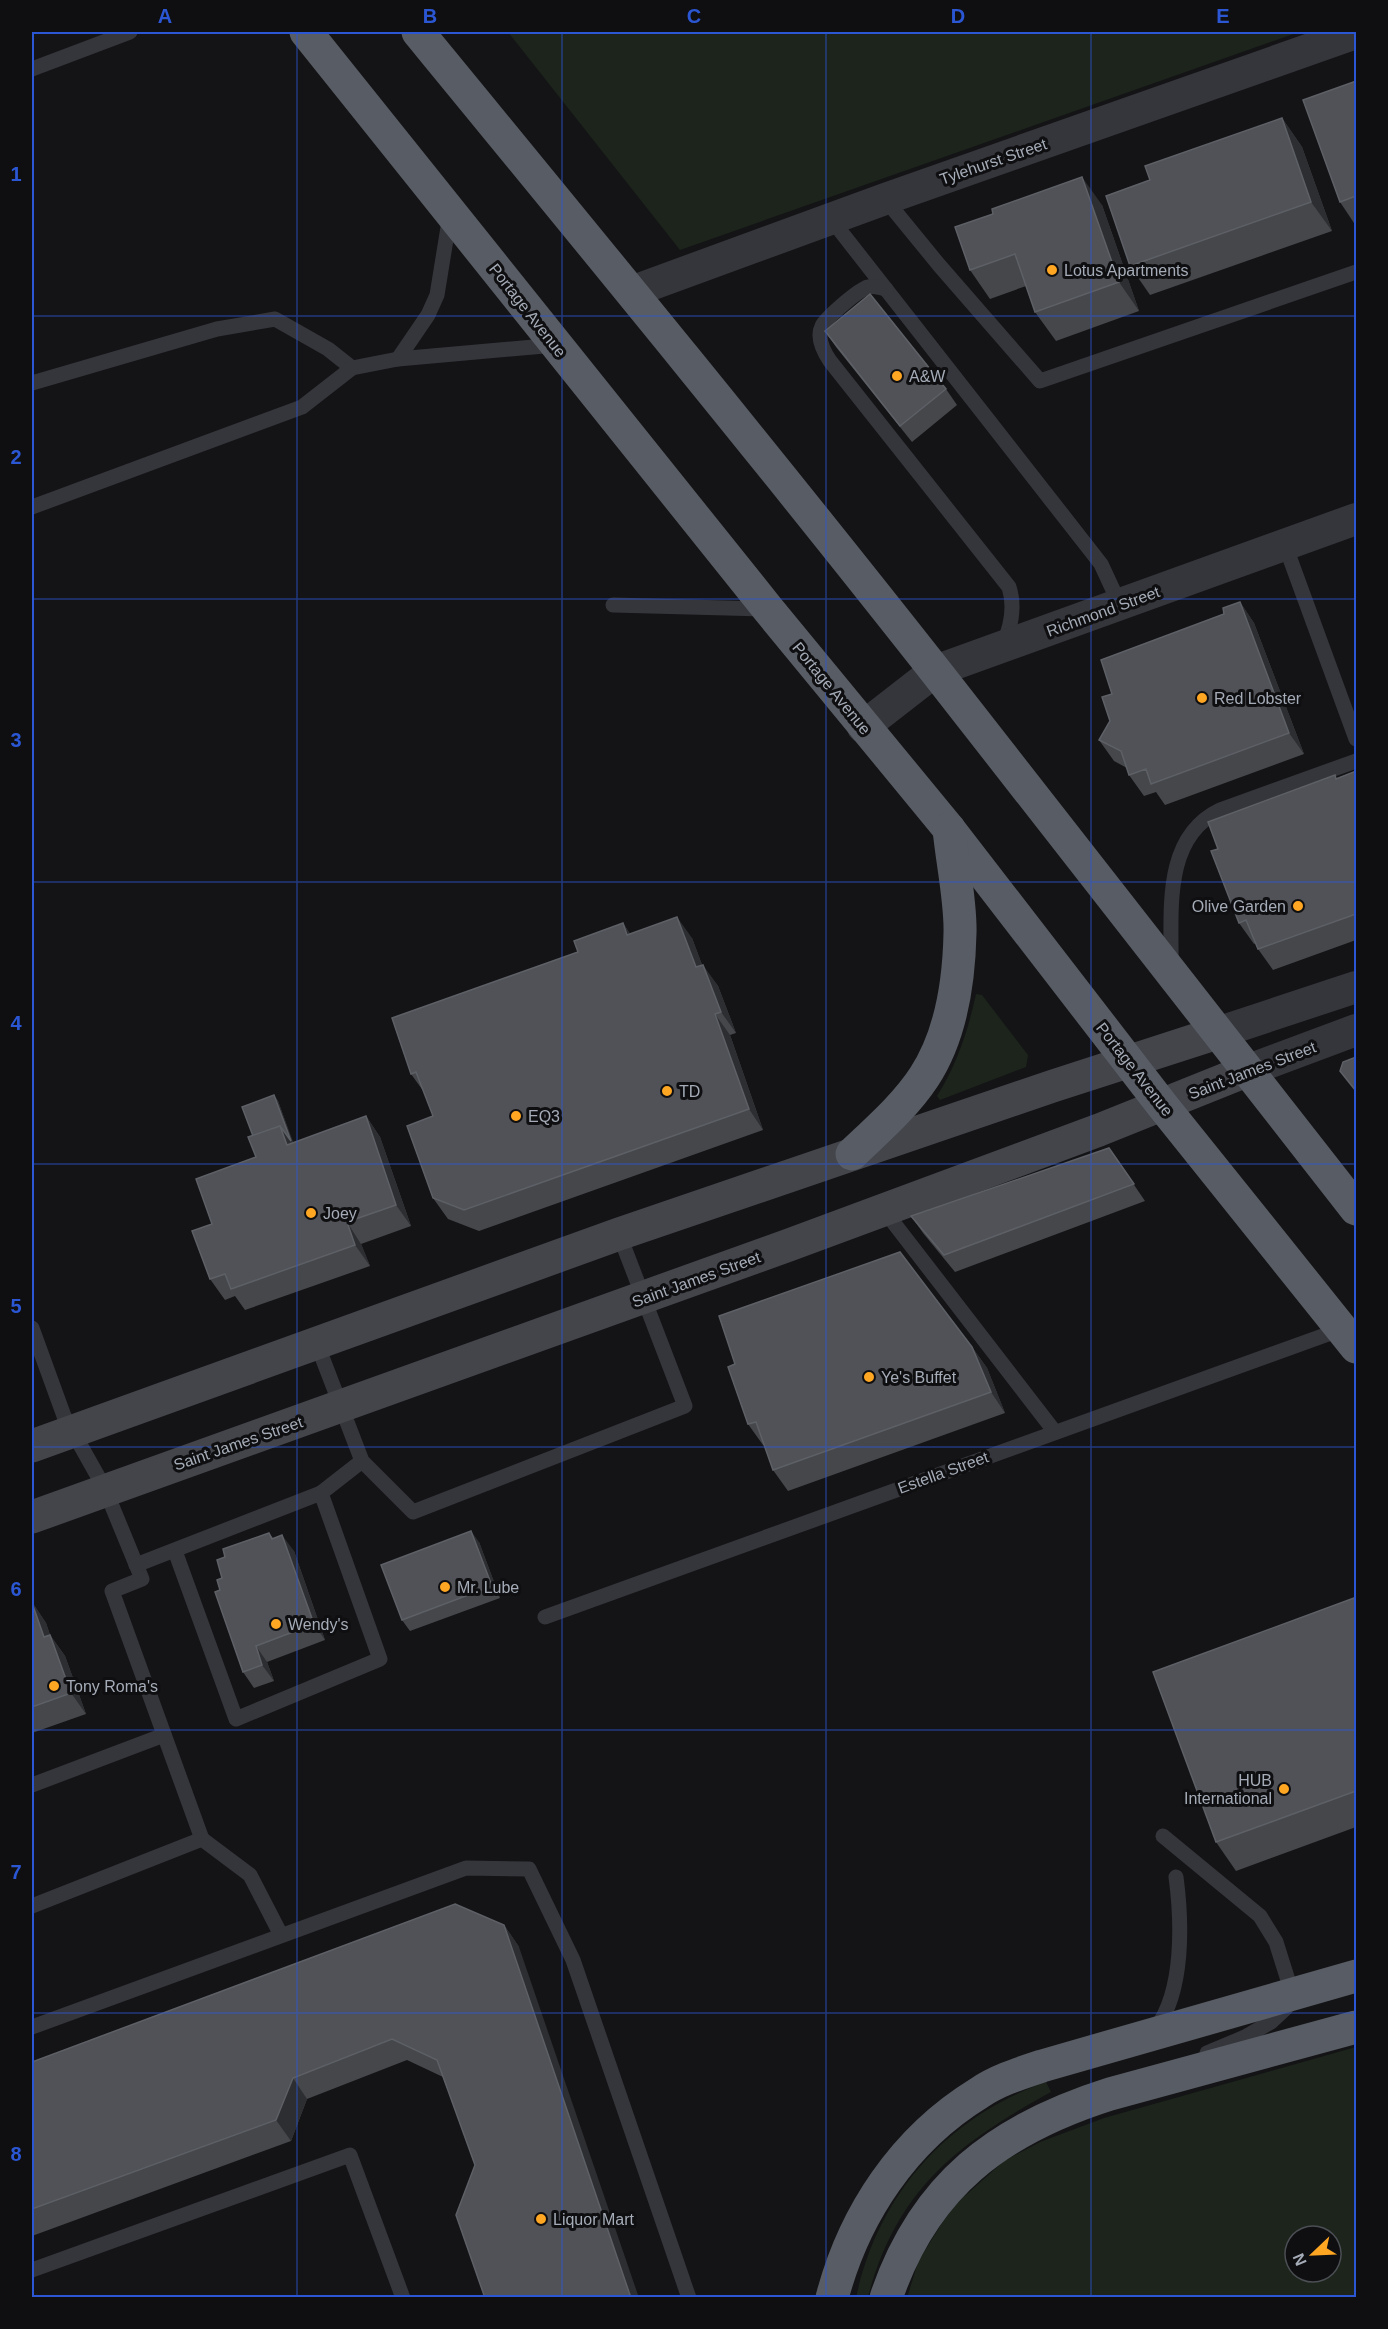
<svg xmlns="http://www.w3.org/2000/svg" width="1388" height="2329" viewBox="0 0 1388 2329" font-family="Helvetica,sans-serif">
<style>
.green{fill:#1c241c;fill-rule:evenodd}
.lines{fill:none;stroke-linecap:round;stroke-linejoin:round}
.service{stroke:#35363b;stroke-width:15}
.minor{stroke:#35363b;stroke-width:32}
.secondary{stroke:#43454b;stroke-width:33}
.trunk{stroke:#585c64;stroke-width:33}
.wall{fill:#45474b}
.shaded-wall{fill:#2d2e31}
.building{fill:#505257;stroke:#5d6066;stroke-width:1.5}
.grid{fill:none;stroke:#2b57d5;stroke-width:1.5;stroke-opacity:0.55}
.poi-dot{fill:#ffa623;stroke:#0f0f11;stroke-width:2}
.labels{text-anchor:middle;stroke-width:6;stroke-linejoin:round;paint-order:stroke}
.street-label{font-size:16px;fill:#a5acb7;stroke:#0f0f11}
.poi-label{font-size:16px;fill:#a5acb7;stroke:#0f0f11;text-anchor:start}
.neatline{fill:none;stroke:#2b57d5;stroke-width:2}
.grid-label{font-size:20px;text-anchor:middle;font-weight:bold;fill:#2b57d5}
</style>
<rect width="100%" height="100%" fill="#141416"/>
<g class="green">
<path d="M508,32H1299L680,250Z"/>
<path d="M976,994L982,995L1028,1055L1026,1067L940,1100L937,1096C957,1064 968,1031 976,994Z"/>
<path d="M1356,2047V2297L907,2298L918,2262L942,2223L957,2203L1004,2161L1040,2142L1104,2118ZM1295,2236H1331V2272H1295Z"/>
<path d="M1046,2082L1051,2092C957,2144 897,2189 868,2297L856,2298C878,2194 947,2117 1046,2082Z"/>
</g>
<g class="lines">
<g class="service">
<path d="M32,69L130,32"/>
<path d="M885,199L939,265L1040,381L1356,272"/>
<path d="M831,219L1101,564L1120,605"/>
<path d="M886,289C880,288 874,285 868,287C858,290 827,317 822,326C816,338 824,352 830,361L1009,587C1015,606 1011,627 1003,645"/>
<path d="M398,359L428,315L437,295L450,215"/>
<path d="M32,383L217,329L275,319L328,349L352,368"/>
<path d="M32,507L302,407L352,368L398,359L556,345"/>
<path d="M1285,545L1356,739"/>
<path d="M613,605L766,609"/>
<path d="M1171,967C1172,912 1162,838 1220,810L1356,761"/>
<path d="M883,1209L1055,1432"/>
<path d="M32,1328L64,1416L105,1489L142,1579L112,1591L202,1839"/>
<path d="M317,1344L362,1461L413,1512L685,1406L619,1234"/>
<path d="M321,1493L362,1461"/>
<path d="M136,1565L321,1493L380,1659L236,1719L175,1551"/>
<path d="M545,1617L1342,1329"/>
<path d="M32,1785L164,1735"/>
<path d="M1163,1836L1260,1916L1276,1942L1292,1993L1286,2008L1271,2022L1245,2037L1207,2053"/>
<path d="M32,1906L202,1839L250,1875L281,1935"/>
<path d="M32,2027L466,1868L529,1869L573,1960L689,2298"/>
<path d="M1156,2028C1184,1991 1182,1922 1176,1877"/>
<path d="M32,2270L350,2155L403,2298"/>
</g>
<g class="minor">
<path d="M631,292L885,199L1356,33"/>
<path d="M863,727L935,671L1356,519"/>
<path d="M1217,1033L1356,987"/>
<path d="M1246,1071L1356,1030"/>
</g>
<g class="secondary">
<path d="M32,1446L619,1234L1053,1086L1217,1033"/>
<path d="M32,1517L789,1245L1099,1130L1246,1071"/>
</g>
<g class="trunk">
<path d="M306,32L768,609L949,829L1162,1105L1356,1347"/>
<path d="M418,32C592,244 767,457 937,673C1077,851 1215,1031 1356,1209"/>
<path d="M852,1154C877,1130 905,1106 924,1077C951,1036 959,982 960,933C961,902 952,861 949,829"/>
<path d="M832,2298C854,2214 904,2139 979,2093C998,2080 1021,2073 1042,2066L1356,1976"/>
<path d="M886,2298C924,2185 999,2129 1110,2094L1356,2027"/>
</g>
</g>
<g class="wall">
<path d="M1356,81V226L1340,202Z"/>
<path d="M1282,118L1302,147L1332,231L1150,295L1130,266Z"/>
<path d="M1102,205L1139,311L1056,341L1035,312L1026,286L990,299L970,270Z"/>
<path d="M825,331L946,389L957,405L912,442L836,347Z"/>
<path d="M1240,602L1254,623L1304,754L1165,805L1156,792L1144,796L1129,775L1127,768L1114,761L1099,740L1110,721L1224,614Z"/>
<path d="M1356,771V940L1273,970L1258,949L1256,943L1254,944L1239,923L1218,849L1337,778Z"/>
<path d="M623,923L630,934L692,938L702,965L718,986L736,1033L730,1035L763,1130L479,1231L448,1219L433,1198V1116L424,1092L411,1074L578,952Z"/>
<path d="M274,1095L278,1101L293,1143L366,1116L380,1137L411,1226L361,1244L370,1266L245,1310L235,1296L225,1300L210,1279L212,1224L256,1157Z"/>
<path d="M1109,1148L1145,1201L955,1272L923,1233L911,1216Z"/>
<path d="M972,1347L987,1368L1005,1413L788,1491L773,1470L764,1445H763L748,1424Z"/>
<path d="M269,1533L273,1538L294,1551L325,1640L267,1662L274,1681L254,1688L243,1672L222,1578L225,1557Z"/>
<path d="M479,1542L500,1598L410,1631L402,1620Z"/>
<path d="M1356,1601V1827L1236,1871L1216,1842Z"/>
<path d="M32,1602L46,1623L50,1635L65,1656L86,1714L32,1733Z"/>
<path d="M504,1925L519,1947L475,2165L443,2077L407,2060L307,2099L291,2141L32,2236V2062Z"/>
</g>
<g class="shaded-wall">
<path d="M1282,118L1302,147L1332,231L1311,202Z"/>
<path d="M1082,177L1102,205L1139,311L1119,282Z"/>
<path d="M1240,602L1254,623L1304,754L1289,733Z"/>
<path d="M677,917L692,938L711,988L696,967Z"/>
<path d="M623,923L637,944L627,935Z"/>
<path d="M703,965L718,986L736,1033L721,1012Z"/>
<path d="M715,1014L730,1035L763,1130L749,1109Z"/>
<path d="M274,1095L278,1101L295,1147L287,1145L280,1126Z"/>
<path d="M366,1116L380,1137L411,1226L396,1205Z"/>
<path d="M347,1222L361,1244L370,1266L355,1245Z"/>
<path d="M972,1347L987,1368L1005,1413L991,1392Z"/>
<path d="M471,1531L479,1542L500,1598L492,1586Z"/>
<path d="M282,1535L294,1551L325,1640L314,1624Z"/>
<path d="M32,1602L46,1623L58,1658L44,1637Z"/>
<path d="M50,1635L65,1656L86,1714L71,1693Z"/>
<path d="M256,1646L267,1662L274,1681L262,1665Z"/>
<path d="M504,1925L519,1947L639,2298H631Z"/>
<path d="M293,2078L307,2099L291,2141L276,2120Z"/>
</g>
<g class="building">
<path d="M1356,81V196L1340,202L1303,100Z"/>
<path d="M1282,118L1311,202L1130,266L1106,196L1150,180L1145,166Z"/>
<path d="M1082,177L1119,282L1035,312L1015,254L970,270L955,227L993,214L992,209Z"/>
<path d="M870,294L946,389L900,426L825,331Z"/>
<path d="M1240,602L1289,733L1151,784L1146,769L1129,775L1121,751L1099,740L1110,721L1102,697L1112,694L1101,660L1224,614L1223,608Z"/>
<path d="M1356,771V914L1258,949L1246,920L1239,923L1211,851L1218,849L1208,822L1335,775L1336,779Z"/>
<path d="M677,917L696,967L703,965L721,1012L715,1014L749,1109L464,1210L433,1198L407,1126L433,1116L416,1072L411,1074L392,1018L578,952L574,941L623,923L627,935Z"/>
<path d="M1356,1057V1091L1340,1071L1343,1062Z"/>
<path d="M274,1095L291,1141L280,1126L253,1136L242,1107Z"/>
<path d="M366,1116L396,1205L347,1222L355,1245L231,1289L225,1274L210,1279L192,1231L212,1224L196,1179L256,1157L248,1137L280,1126L287,1145Z"/>
<path d="M1109,1148L1134,1184L944,1255L911,1216Z"/>
<path d="M900,1252L972,1347L991,1392L773,1470L756,1422L748,1424L728,1367L735,1364L719,1316Z"/>
<path d="M471,1531L492,1586L402,1620L381,1565Z"/>
<path d="M269,1533L272,1539L282,1535L314,1624L256,1646L262,1665L243,1672L215,1592L220,1590L217,1580L222,1578L217,1560L225,1557L223,1549Z"/>
<path d="M1354,1598L1356,1604V1791L1216,1842L1153,1672Z"/>
<path d="M32,1603L44,1637L50,1635L71,1693L32,1707Z"/>
<path d="M455,1904L504,1925L631,2298H485L456,2215L475,2165L437,2060L392,2039L293,2078L276,2120L32,2209V2062Z"/>
</g>
<path class="grid" d="M297,32V2298M562,32V2298M826,32V2298M1091,32V2298M32,316H1356M32,599H1356M32,882H1356M32,1164H1356M32,1447H1356M32,1730H1356M32,2013H1356"/>
<g class="poi-dot">
<circle cx="1052" cy="270" r="6"/>
<circle cx="897" cy="376" r="6"/>
<circle cx="1202" cy="698" r="6"/>
<circle cx="1298" cy="906" r="6"/>
<circle cx="667" cy="1091" r="6"/>
<circle cx="516" cy="1116" r="6"/>
<circle cx="311" cy="1213" r="6"/>
<circle cx="869" cy="1377" r="6"/>
<circle cx="445" cy="1587" r="6"/>
<circle cx="276" cy="1624" r="6"/>
<circle cx="54" cy="1686" r="6"/>
<circle cx="1284" cy="1789" r="6"/>
<circle cx="541" cy="2219" r="6"/>
</g>
<g class="labels">
<g class="street-label">
<text transform="translate(993 161) rotate(-19)" y="6">Tylehurst Street</text>
<text transform="translate(528 310) rotate(52)" y="6">Portage Avenue</text>
<text transform="translate(1103 611) rotate(-20)" y="6">Richmond Street</text>
<text transform="translate(832 688) rotate(51)" y="6">Portage Avenue</text>
<text transform="translate(1135 1069) rotate(52)" y="6">Portage Avenue</text>
<text transform="translate(1252 1070) rotate(-21)" y="6">Saint James Street</text>
<text transform="translate(696 1279) rotate(-20)" y="6">Saint James Street</text>
<text transform="translate(238 1443) rotate(-19)" y="6">Saint James Street</text>
<text transform="translate(943 1472) rotate(-20)" y="6">Estella Street</text>
</g>
<g class="poi-label">
<text x="1064" y="276">Lotus Apartments</text>
<text x="909" y="382">A&amp;W</text>
<text x="1214" y="704">Red Lobster</text>
<text x="1286" y="912" text-anchor="end">Olive Garden</text>
<text x="679" y="1097">TD</text>
<text x="528" y="1122">EQ3</text>
<text x="323" y="1219">Joey</text>
<text x="881" y="1383">Ye's Buffet</text>
<text x="457" y="1593">Mr. Lube</text>
<text x="288" y="1630">Wendy's</text>
<text x="66" y="1692">Tony Roma's</text>
<text x="1272" y="1786" text-anchor="end">HUB<tspan x="1272" dy="18">International</tspan></text>
<text x="553" y="2225">Liquor Mart</text>
</g>
</g>
<rect width="1388" height="2329" fill="none" stroke="#0f0f11" stroke-width="66"/>
<g transform="translate(1313 2254) rotate(247)"><circle r="28" fill="#0f0f11" stroke="#4b4e53" stroke-width="1.5"/>
<path d="M0-4.5L10 22L0 15L-10 22Z" fill="#ffa623"/>
<text y="-9" font-size="16" font-weight="bold" text-anchor="middle" fill="#a5acb7">N</text>
</g>
<rect x="33" y="33" width="1322" height="2263" class="neatline"/>
<g class="grid-label">
<text x="165" y="23">A</text>
<text x="430" y="23">B</text>
<text x="694" y="23">C</text>
<text x="958" y="23">D</text>
<text x="1223" y="23">E</text>
<text x="16" y="181">1</text>
<text x="16" y="464">2</text>
<text x="16" y="747">3</text>
<text x="16" y="1030">4</text>
<text x="16" y="1313">5</text>
<text x="16" y="1596">6</text>
<text x="16" y="1879">7</text>
<text x="16" y="2161">8</text>
</g>
</svg>
